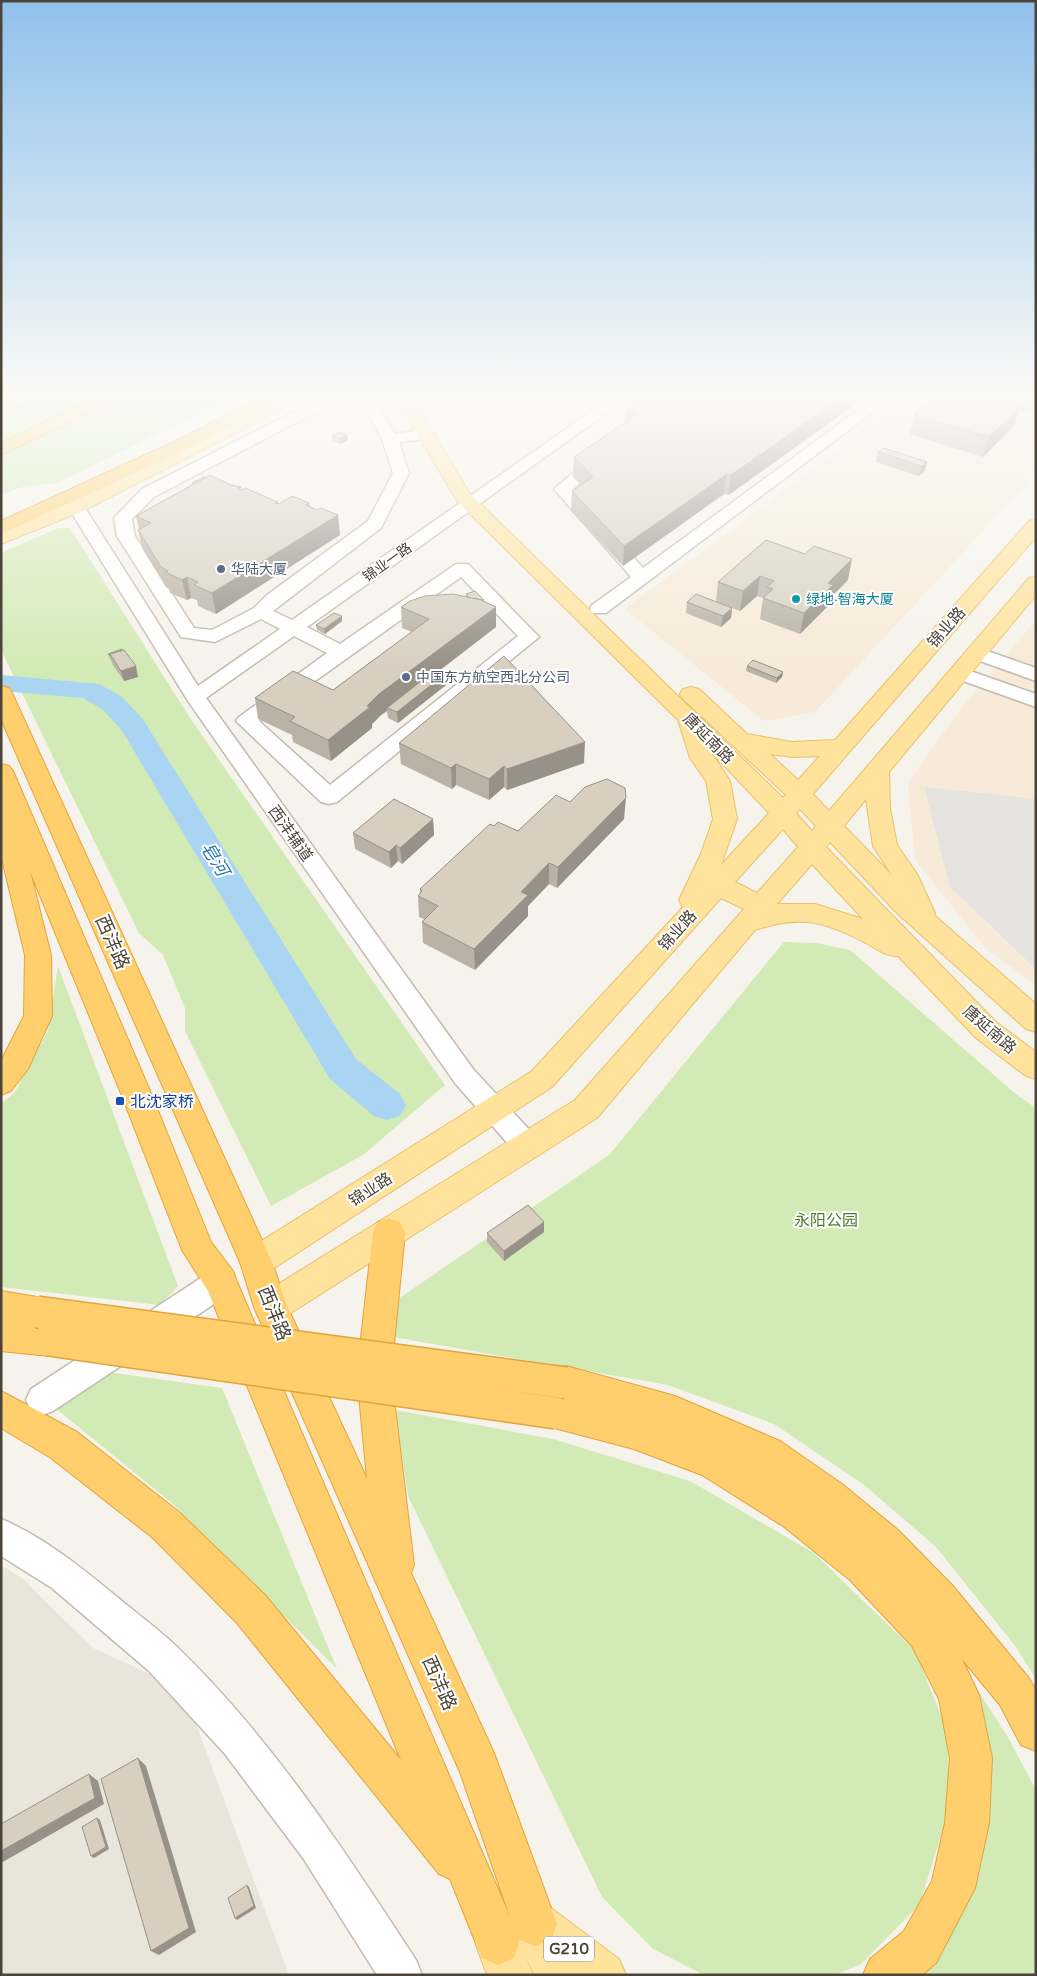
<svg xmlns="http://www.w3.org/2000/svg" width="1037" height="1976" viewBox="0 0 1037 1976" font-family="'Varela Round','Noto Sans SC',sans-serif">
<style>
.residential{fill:#eae5da}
.commercial{fill:#f7ead8}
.green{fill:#d2eab5}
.parking{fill:#e5e3e0}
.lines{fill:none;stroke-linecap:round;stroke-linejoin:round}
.river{fill:#a9d4f2;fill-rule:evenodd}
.minor-casing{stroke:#c2bbae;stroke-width:3}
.major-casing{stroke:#e6c16a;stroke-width:2}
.highway-casing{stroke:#e0a43c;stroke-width:2}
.minor{fill:#fff;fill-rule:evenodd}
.major{fill:#ffe39c;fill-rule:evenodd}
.highway{fill:#ffcf6e;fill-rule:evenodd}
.highway-bridge-casing{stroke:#e0a43c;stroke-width:34;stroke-linecap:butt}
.highway-bridge{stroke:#ffcf6e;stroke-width:31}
.wall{fill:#bab2a6}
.shaded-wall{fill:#979187}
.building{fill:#d8cfc1;stroke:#979187}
.service-dot{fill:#5c6f8a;stroke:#fff;stroke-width:2}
.culture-dot{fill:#0f9aa8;stroke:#fff;stroke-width:2}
.transit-dot{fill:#1a4fb4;stroke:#fff;stroke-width:2}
.labels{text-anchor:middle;stroke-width:4;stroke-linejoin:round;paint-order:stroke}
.far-street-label{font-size:14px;fill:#4b4439;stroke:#fff}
.far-service-label{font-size:14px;fill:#4e5e75;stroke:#fff;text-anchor:start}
.far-culture-label{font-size:14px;fill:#0d838f;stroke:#fff;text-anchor:start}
.shield{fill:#fff;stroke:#817c74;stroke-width:1}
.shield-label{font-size:15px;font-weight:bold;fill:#4b4439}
.street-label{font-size:16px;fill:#4b4439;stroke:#fff}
.transit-label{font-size:16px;fill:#164399;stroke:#fff;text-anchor:start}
.park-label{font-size:16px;fill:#4a7f2a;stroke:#fff}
.water-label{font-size:18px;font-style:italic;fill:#2e7ab2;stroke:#fff}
.near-street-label{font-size:19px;fill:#4b4439;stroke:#fff}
</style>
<rect width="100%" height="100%" fill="#f6f3ec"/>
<path class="residential" d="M1,1565L22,1578L93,1648L183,1689L289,1975H1Z"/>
<g class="commercial">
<path d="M915,393H1036V474L815,712L764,721L625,609Z"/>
<path d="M1036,620V985L986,949L915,860L908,782L966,702Z"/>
</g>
<g class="green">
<path d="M47,393H242L57,483L25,486L1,495V414Z"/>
<path d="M58,528H70L190,718L445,1085L363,1155L271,1206L185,1031V1008L163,955L139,933L1,650V553Z"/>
<path d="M784,942L816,943L850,950L1017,1095L1036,1108V1679L1016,1647L936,1547L863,1484L774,1424L668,1385L393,1337L395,1301L609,1155Z"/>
<path d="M58,966L178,1286L160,1305L1,1287V1104L15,1092L48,1031Z"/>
<path d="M108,1372L222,1388L337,1669L173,1504L54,1407Z"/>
<path d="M395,1410L553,1439L690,1481L814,1553L915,1651L949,1735L947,1818L919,1905L861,1964L835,1975H704L653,1949L602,1897L408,1496Z"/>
<path d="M966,1672L1009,1739L1036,1790V1975H913L966,1904Z"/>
</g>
<path class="parking" d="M924,787L1036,799V969L950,887Z"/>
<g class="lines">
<path class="river" d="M1,675L99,684L122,697L142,718L356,1059L400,1094L406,1105L400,1116L387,1120L374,1116L330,1079L121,729L102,709L83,698L1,691Z"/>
<g class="minor-casing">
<g id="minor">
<path d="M343,393L375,400L395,434L426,429L434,434L426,439L399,442L409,473L381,528L273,611L292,620L618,393H635L307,627L340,644L456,564H468L539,637L337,802L329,804L321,802L236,721L239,717L327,653L294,636L206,698L473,1069L536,1137L540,1145L536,1153L526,1157L516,1153L455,1083L188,701L68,507L70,503H82L198,686L280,629L261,619L215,642L181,637L117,536L114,518L142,489L325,396ZM333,403H356L364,406L382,439L393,473L368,521L267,595L254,608L212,630L194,628L135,536L132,519L154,497ZM461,577L518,636L330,785L259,721Z"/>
<path d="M881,393H898L606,613H592L590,609L592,605L631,577L554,489L595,455H607L609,458L572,490L643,568Z"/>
<path d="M976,647L1036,668V681L969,657L966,653L969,649Z"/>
<path d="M959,667L1036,694V707L952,677L949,673L952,669Z"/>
<path d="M221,1268L232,1272L236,1282L232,1292L53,1411L42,1415L31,1411L26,1400L31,1389L210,1272Z"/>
<path d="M1,1519C44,1537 82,1568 117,1597C136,1613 157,1628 175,1645C271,1737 344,1850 416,1960L422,1975H377L303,1858L225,1754L149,1671L52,1588L1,1556Z"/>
</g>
</g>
<g class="major-casing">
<g id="major">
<path d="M1,393H20L18,396L1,403Z"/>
<path d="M289,393H310L308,396L83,511L1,544V531L69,503Z"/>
<path d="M393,393H409L470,494L783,798L786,795L683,699L680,694L683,689L691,687L699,689L747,734L792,742L835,740L1029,521L1036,519V537L813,794L829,811L1029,578L1036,576V595L889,772L890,808L897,845L917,874L935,913L934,915L1036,1004V1032L1026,1029L897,913L830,842L826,847L996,1022L1036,1052V1079L1026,1076L976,1038L898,956C887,957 875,948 866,943C824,921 801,915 755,930L597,1118L283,1318L271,1322L259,1318L254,1307L259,1296L575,1100L744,909L721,898L552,1087L268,1272L256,1277L244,1272L240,1262L244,1252L532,1071L683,907L679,900L701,854L713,819L706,781L690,758L678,720L457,501ZM712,753L769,813L721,865L737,819L730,781ZM770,754L792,757L820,756L798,780ZM866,799L873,846L892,875L844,826ZM800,809L816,826L812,831L796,813ZM783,829L798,847L757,893L735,882ZM812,864L863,919L815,904H777Z"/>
<path d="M535,1902L551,1908L619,1959L626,1975H534L525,1955L533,1975H487L475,1942L482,1926L498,1919L513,1925L519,1908Z"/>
</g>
</g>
<g class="highway-casing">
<g id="highway">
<path d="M24,393H46L44,396L1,414V403Z"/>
<path d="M105,393H127L125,396L1,455V443Z"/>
<path d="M270,393H291L289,396L192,447L1,534V521L180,439Z"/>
<path d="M1,686L9,688L12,693L272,1262L287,1306L367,1479L357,1374L373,1232L378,1222L389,1218L400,1222L405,1232L391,1374L414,1565L411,1573L494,1753L557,1924L551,1940L535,1946L520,1940L514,1958L498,1965L482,1958L450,1879L439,1874L237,1623L153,1538L51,1458L1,1428V1391L77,1432L179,1512L265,1595L401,1760L208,1291L182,1250L120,1091L30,871L51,955L52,1016L28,1069L11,1091L1,1095V1061L24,1016L25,955L1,855V764L9,766L13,771L150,1091L211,1242L233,1271L237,1282L510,1917L460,1772L254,1307L240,1262L1,719Z"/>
<path d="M1,1291L37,1297L49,1301L54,1312L46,1324L61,1329L66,1340L61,1351L49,1356L1,1351Z"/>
<path d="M566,1366L675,1396L780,1441L842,1484L898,1530L952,1585L1028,1677L1036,1690V1751L1021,1745L1000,1705L962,1659L979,1695L992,1758L989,1823L975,1888L936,1963L922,1975H863L870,1959L904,1931L932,1881L945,1823L950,1758L939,1699L912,1646L850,1580L783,1526L702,1475L634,1449L543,1425L538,1413L543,1401L557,1396L554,1395L549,1383L554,1371Z"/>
</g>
</g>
<use href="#minor" class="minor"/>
<use href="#major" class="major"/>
<use href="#highway" class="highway"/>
<g class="highway-bridge-casing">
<g id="highway-bridge">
<path d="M37,1312L566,1383"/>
<path d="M49,1340L556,1413"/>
</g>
</g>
<use href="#highway-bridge" class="highway-bridge"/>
</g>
<g class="wall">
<path d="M482,393H515L504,400Z"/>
<path d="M871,393L732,493L728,495L724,494L623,566L571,511L572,491L581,485L573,477L574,457L625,422L626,410L664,396Z"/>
<path d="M939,393H1036L1030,413L1019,410L1014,426L983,457L910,434L914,415Z"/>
<path d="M347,435L348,440L340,444L332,441V436Z"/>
<path d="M878,452L927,462L924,472L919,476L876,462Z"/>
<path d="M192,483L231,485L278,504L309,503L310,506L340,535L216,614L198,606L197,600L191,598L187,600L170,593L169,589L166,587L143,550L138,530L139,529L136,516L193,484Z"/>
<path d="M805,554L848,580L831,597L829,605L800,634L760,619L763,598L757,596L740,611L732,608L731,618L721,627L686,613L687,602L716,601L718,582Z"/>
<path d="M466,594L496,607V627L439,671L446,685L398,723L388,718L387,711L381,715L372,724V728L331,761L293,742L292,735L258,719L255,698L333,690L412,632L402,628L401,607L466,597Z"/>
<path d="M342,621L325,634L317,630L316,625Z"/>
<path d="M108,654L138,677L124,681L113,665Z"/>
<path d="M747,666L782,677L776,683L746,671Z"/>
<path d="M399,743L584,763L507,790L504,787L489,800L456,785L452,789L401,764Z"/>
<path d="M570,802L624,819L557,888L549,884L528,906V916L475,970L423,943L422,922L424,919L419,917L418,896L420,893V889L494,826L518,831Z"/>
<path d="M433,819L434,835L402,864L398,861L391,868L355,849L353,833Z"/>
<path d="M544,1222V1232L504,1261L487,1242V1233Z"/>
</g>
<g class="shaded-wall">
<path d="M504,393H515L504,400Z"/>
<path d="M848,393H871L728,495L731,475Z"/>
<path d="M1036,394V407L1030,413Z"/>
<path d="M1020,407L1014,426L983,457L989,437Z"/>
<path d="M347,435L348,440L340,444V439Z"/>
<path d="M927,462L924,472L919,476L922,466Z"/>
<path d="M727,474L724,494L623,566L624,546Z"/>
<path d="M338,515L340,535L216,614L212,593Z"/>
<path d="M852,559L848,580L831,597L829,605L800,634L804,613L828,583Z"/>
<path d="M760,576L757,596L740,611L743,591Z"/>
<path d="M187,577L191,598L187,600L182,580Z"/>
<path d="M496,607V627L389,709L387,708V711L381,715L372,724V728L331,761L328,740L367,706L379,694Z"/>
<path d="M732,608L731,618L721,627L723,616Z"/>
<path d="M342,616V621L325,634L324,629Z"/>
<path d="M136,666L138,677L124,681L121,671Z"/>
<path d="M783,672L782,677L776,683L777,678Z"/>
<path d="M445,674L446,685L398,723L397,712Z"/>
<path d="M585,742L584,763L507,790V769Z"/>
<path d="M456,764V785L452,789L451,768Z"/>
<path d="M504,766V787L489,800V779Z"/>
<path d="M626,798L624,819L557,888L558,867Z"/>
<path d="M433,819L434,835L402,864L400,848Z"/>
<path d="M396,845L398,861L391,868L389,852Z"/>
<path d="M549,863V884L528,906V916L475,970L474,949L521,892Z"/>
<path d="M544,1222V1232L504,1261V1251Z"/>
<path d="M138,1758L146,1766L196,1932L159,1955L151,1951Z"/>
<path d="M89,1774L98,1781L104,1804L1,1863V1851Z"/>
<path d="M97,1818L100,1820L109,1849L94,1858L91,1856Z"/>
<path d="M247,1885L249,1887L256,1908L237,1920L235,1918Z"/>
</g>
<g class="building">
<path d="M650,393H656L664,396L667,393H848L734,473L731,475L727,474L624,546L572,491L593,477L574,457L637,414L626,410Z"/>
<path d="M939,393H970L1020,407L989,437L914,415Z"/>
<path d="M339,432L347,435L340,439L332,436Z"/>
<path d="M884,448L927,462L922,466L878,452Z"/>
<path d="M210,475L231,485L241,487L238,488L242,490L245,488L278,502L275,503L279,504L292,496L309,503L306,505L317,510L321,508L338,515L212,593L194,585L198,582L187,577L182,580L165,572L168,571L161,567L138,530L151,523L136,516Z"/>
<path d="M204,477L205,478L194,484L192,483Z"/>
<path d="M766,540L805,554L814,546L852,559L828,583L833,585L804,613L763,598L773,589L767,587L774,581L760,576L743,591L718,582Z"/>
<path d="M475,591L484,600H482L470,598L466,594Z"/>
<path d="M453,594L481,600L496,607L379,694L367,706L370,707L328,740L290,721L295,717L255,698L293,671L333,690L429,619L401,607L410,601L425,596Z"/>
<path d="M696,594L732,608L723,616L687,602Z"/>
<path d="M334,613L342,616L324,629L316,625Z"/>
<path d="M122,649V650L110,654V656L108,654Z"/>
<path d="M124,650L136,666L121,671L110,654Z"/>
<path d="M504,656L585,742L507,769L504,766L489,779L456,764L451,768L399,743Z"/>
<path d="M753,660L783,672L777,678L747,666Z"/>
<path d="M435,670L445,674L397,712L387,708Z"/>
<path d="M607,779L625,788L626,798L558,867L549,863L521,892L528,895L474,949L422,922L438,906L418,896L422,891L420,889L490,824L494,826L498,822L518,831L556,795L570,802L585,787Z"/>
<path d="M394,799L433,819L400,848L396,845L389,852L353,833Z"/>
<path d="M528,1205L544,1222L504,1251L487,1233Z"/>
<path d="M138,1758L189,1928L151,1951L101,1779Z"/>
<path d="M89,1774L95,1798L1,1851V1824Z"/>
<path d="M97,1818L106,1847L91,1856L82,1827Z"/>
<path d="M247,1885L254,1906L235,1918L228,1898Z"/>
</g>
<linearGradient id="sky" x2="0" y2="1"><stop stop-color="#8fc1ec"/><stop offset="0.59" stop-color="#fbfaf6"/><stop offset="1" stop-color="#fbfaf6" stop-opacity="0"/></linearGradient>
<rect width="1037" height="670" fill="url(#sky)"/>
<g class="service-dot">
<circle cx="221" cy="569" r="5"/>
<circle cx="406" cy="677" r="5"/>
</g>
<circle class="culture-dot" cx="796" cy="599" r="5"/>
<rect class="transit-dot" x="115" y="1096" width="10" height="10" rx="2.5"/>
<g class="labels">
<g class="far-street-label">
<text transform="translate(387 562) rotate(-35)" y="5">锦业一路</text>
</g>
<g class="far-service-label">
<text x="231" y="574">华陆大厦</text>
<text x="416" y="682">中国东方航空西北分公司</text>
</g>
<g class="far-culture-label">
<text x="806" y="604">绿地·智海大厦</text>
</g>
<rect class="shield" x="544" y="1936.5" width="50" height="25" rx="4"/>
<g class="shield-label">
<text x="569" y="1954">G210</text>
</g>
<g class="street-label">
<text transform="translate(946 627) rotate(-49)" y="6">锦业路</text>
<text transform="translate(709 738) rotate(45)" y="6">唐延南路</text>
<text transform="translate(291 833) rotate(55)" y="6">西沣辅道</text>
<text transform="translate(677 930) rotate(-48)" y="6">锦业路</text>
<text transform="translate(990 1029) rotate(41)" y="6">唐延南路</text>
<text transform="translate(370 1189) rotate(-33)" y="6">锦业路</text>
</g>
<g class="transit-label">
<text x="130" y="1107">北沈家桥</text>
</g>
<g class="park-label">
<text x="826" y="1226">永阳公园</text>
</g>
<g class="water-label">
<text transform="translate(215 859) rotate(59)" y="6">皂河</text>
</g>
<g class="near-street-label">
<text transform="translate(113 942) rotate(66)" y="7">西沣路</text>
<text transform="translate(275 1313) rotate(68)" y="7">西沣路</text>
<text transform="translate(440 1683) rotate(66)" y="7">西沣路</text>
</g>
</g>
<rect width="1037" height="1976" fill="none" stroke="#4b4439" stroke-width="5"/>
</svg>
